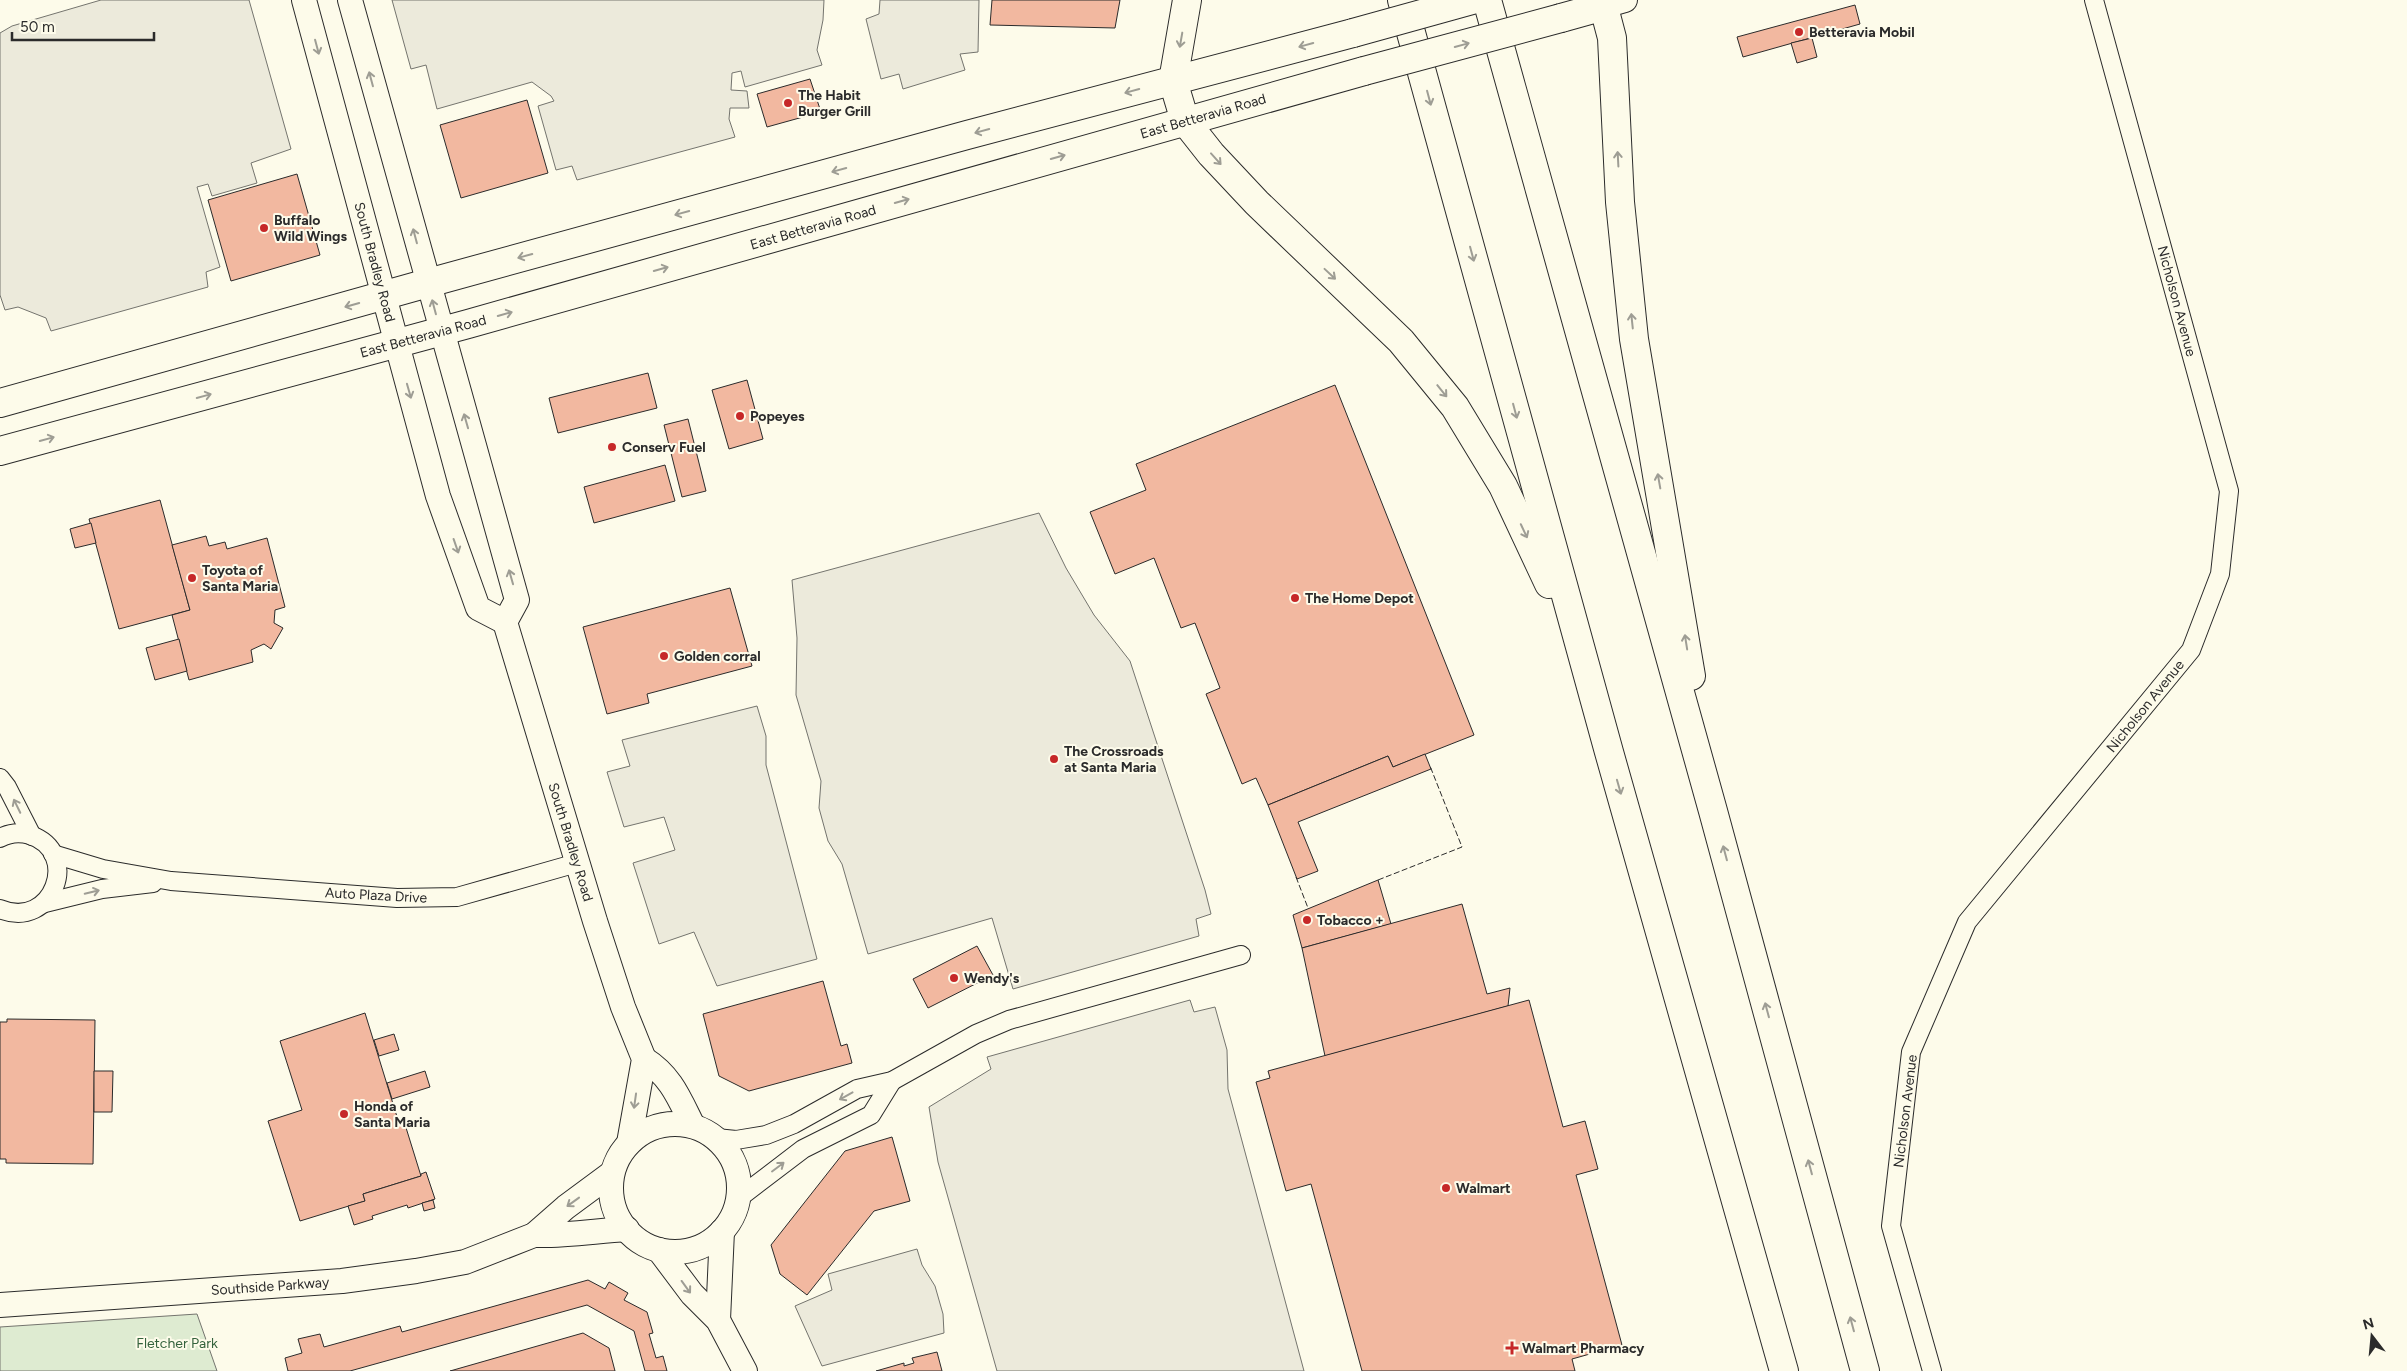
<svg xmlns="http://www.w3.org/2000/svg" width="2407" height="1371" viewBox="0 0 2407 1371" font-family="Figtree,sans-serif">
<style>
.green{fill:#deebd1;stroke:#74746e}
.parking{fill:#eceadb;stroke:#74746e}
.building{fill:#f2b8a0;stroke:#2b2b2b}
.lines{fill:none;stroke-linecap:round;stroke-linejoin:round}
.street-casing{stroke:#2b2b2b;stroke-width:20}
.secondary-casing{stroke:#2b2b2b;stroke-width:26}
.highway-casing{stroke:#2b2b2b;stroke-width:30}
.street{stroke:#fdfbea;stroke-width:18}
.secondary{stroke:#fdfbea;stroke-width:24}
.highway{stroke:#fdfbea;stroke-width:28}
.highway-bridge-casing{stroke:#2b2b2b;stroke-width:30;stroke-linecap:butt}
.highway-bridge{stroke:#fdfbea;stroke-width:28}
.fence{stroke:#2b2b2b;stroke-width:1;stroke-dasharray:6 2.5;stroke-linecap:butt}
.oneway{stroke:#9e9d94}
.poi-dot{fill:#c62828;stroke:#fdfbea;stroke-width:2}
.labels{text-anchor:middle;stroke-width:4;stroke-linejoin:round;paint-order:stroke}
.poi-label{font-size:14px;font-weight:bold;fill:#2b2b2b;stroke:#fdfbea;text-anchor:start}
.street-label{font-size:14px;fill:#2b2b2b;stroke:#fdfbea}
.park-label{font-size:14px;fill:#34623c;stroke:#fdfbea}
</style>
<rect width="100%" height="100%" fill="#fdfbea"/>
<path class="green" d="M197,1314L217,1371H0V1327Z"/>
<g class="parking">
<path d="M101,0H249L291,149L251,163L257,183L212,196L208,184L197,187L220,267L206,272L208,287L51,331L46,318L18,307L5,310L0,295V33L12,26Z"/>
<path d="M392,0H824L823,20L817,50L822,65L745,87L741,71L732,73L731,90L747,91L749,108H730L729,119L735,137L577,180L572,166L556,170L538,106L554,101L551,96L532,82L437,109L426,65L411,69Z"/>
<path d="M880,0H979L978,52L960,54L965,70L903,89L899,74L881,79L866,19L879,14Z"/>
<path d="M1039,513L1066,568L1094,615L1130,661L1205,890L1211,914L1196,919L1199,936L1013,989L992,918L868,954L842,864L828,841L819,808L821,781L796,695L797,638L792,580Z"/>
<path d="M757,706L766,736V765L817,959L717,986L694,932L659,944L633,863L675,850L664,817L624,827L607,772L630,766L622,740Z"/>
<path d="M1190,1000L1194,1012L1215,1007L1227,1050L1228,1089L1304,1371H997L938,1162L929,1107L991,1069L987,1057Z"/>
<path d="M917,1249L922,1265L935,1286L943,1314L944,1333L822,1366L795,1306L832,1290L828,1274Z"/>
</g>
<g class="building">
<path d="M992,0H1120L1115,28L990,25Z"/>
<path d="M1855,5L1860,24L1743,57L1737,37Z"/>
<path d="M1812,38L1817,57L1797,63L1791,43Z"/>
<path d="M810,79L821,112L767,127L757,94Z"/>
<path d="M527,100L548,173L461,198L440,125Z"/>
<path d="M297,174L320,255L231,281L208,200Z"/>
<path d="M648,373L657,408L558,433L549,398Z"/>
<path d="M747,380L763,439L729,449L712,390Z"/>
<path d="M1335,385L1474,735L1393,767L1388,756L1268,805L1256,778L1242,784L1206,694L1220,688L1195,623L1181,628L1154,558L1115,574L1090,512L1146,490L1136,464Z"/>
<path d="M688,419L706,491L682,497L664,425Z"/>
<path d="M665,465L675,501L594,523L584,487Z"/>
<path d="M160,500L190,610L119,629L89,519Z"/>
<path d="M91,523L96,543L75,548L70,529Z"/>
<path d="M206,536L209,546L225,542L227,549L267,538L285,607L275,610L274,623L283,628L271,649L264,644L251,650L253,662L189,680L172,615L190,610L172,545Z"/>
<path d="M730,588L752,666L647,694L649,703L607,714L583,627Z"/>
<path d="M179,639L187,671L155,680L146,648Z"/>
<path d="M1425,754L1431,769L1298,822L1318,871L1297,879L1268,805L1388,756L1393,767Z"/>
<path d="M1378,880L1391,924L1302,948L1293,915Z"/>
<path d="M1462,904L1487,994L1510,988L1508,1006L1325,1056L1302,948Z"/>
<path d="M977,946L993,975L928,1008L913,979Z"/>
<path d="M823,981L841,1046L847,1044L852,1063L749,1091L719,1076L703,1014Z"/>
<path d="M1529,1000L1563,1127L1585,1121L1598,1169L1576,1175L1622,1345L1572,1359L1575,1371H1362L1311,1184L1286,1191L1256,1082L1270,1078L1268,1071Z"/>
<path d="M365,1013L398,1120L403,1118L421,1176L363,1194L365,1201L300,1221L268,1121L302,1110L280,1041Z"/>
<path d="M7,1019L95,1020L93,1164L6,1163V1159H0V1022H7Z"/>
<path d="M394,1034L399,1050L379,1056L374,1040Z"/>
<path d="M94,1071H113L112,1112H94Z"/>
<path d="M425,1071L430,1087L392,1099L387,1083Z"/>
<path d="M892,1137L910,1201L874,1211L807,1295L780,1274L771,1245L845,1151Z"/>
<path d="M426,1172L435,1199L408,1208L407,1205L372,1216L373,1219L354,1225L348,1206L365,1201L363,1194L421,1176V1174Z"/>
<path d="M433,1200L435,1208L424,1211L422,1203Z"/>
<path d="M588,1280L605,1289L609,1282L628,1293L624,1300L647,1312L653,1333L649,1334L656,1358L663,1356L667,1371H645L634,1331L587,1305L350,1371H288L285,1358L302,1353L298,1339L320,1334L324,1347L400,1326L402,1332Z"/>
<path d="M583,1333L609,1348L615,1371H450Z"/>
<path d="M937,1352L942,1371H876L904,1363V1366L914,1363L912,1358Z"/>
</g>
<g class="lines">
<g class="street-casing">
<g id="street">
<path d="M0,778L7,787L32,836"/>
<path d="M0,838C9,833 20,832 30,835C82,852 53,931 0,909"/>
<path d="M53,854L103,869L171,881L397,898L457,897L577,863"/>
<path d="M45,903L102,889L153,883"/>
<path d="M716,1138L736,1140L766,1135L794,1124L857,1089L892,1081L976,1034L1009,1020L1241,955"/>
<path d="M740,1197L803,1149L871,1115L892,1081"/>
<path d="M1932,1371L1891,1226L1911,1052L1967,922L2191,650L2220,574L2229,491L2094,0"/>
</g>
</g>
<g class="secondary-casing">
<g id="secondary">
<path d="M304,0L438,496L478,608L505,622"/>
<path d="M350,0L517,600L505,622L595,921L623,1007L644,1059L629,1143"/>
<path d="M1604,6L1625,0"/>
<path d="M644,1059C671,1076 679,1098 693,1126"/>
<circle cx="675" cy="1188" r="64"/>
<path d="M534,1235C565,1236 595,1231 627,1229"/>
<path d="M659,1250L692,1294L718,1320L745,1371"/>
<path d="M0,1305L342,1281L416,1271L465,1262L534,1235L566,1207L612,1173"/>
<path d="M718,1320L722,1231"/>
</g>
</g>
<g class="highway-casing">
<g id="highway">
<path d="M1187,0L1173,81L1185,121L1211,154L1257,203L1401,341L1455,407L1503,486L1549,584"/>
<path d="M1402,0L1609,752L1784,1371"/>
<path d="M1487,0L1713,811L1865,1371"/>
<path d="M1602,0L1612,38L1620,202L1634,339L1691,676"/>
<path d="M1561,18L1604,6"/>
<path d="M0,403L428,283L967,135L1353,33"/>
<path d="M0,451L468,324L1364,71"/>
</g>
</g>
<use href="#street" class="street"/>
<use href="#secondary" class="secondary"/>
<use href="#highway" class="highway"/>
<g class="highway-bridge-casing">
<g id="highway-bridge">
<path d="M1353,33L1472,0"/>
<path d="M1364,71L1561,18"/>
</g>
</g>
<use href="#highway-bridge" class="highway-bridge"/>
<g class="fence">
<path d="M1296,877L1308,908"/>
<path d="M1378,880L1462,847L1430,766"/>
</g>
</g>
<defs><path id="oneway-shaft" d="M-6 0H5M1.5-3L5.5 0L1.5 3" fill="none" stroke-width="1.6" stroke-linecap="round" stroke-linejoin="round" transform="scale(1.25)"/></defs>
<g class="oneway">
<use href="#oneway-shaft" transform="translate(1181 40) rotate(100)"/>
<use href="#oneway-shaft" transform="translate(1306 45) rotate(165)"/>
<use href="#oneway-shaft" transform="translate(1462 45) rotate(-15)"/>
<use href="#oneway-shaft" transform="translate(317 47) rotate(75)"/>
<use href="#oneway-shaft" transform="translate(371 79) rotate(-105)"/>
<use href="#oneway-shaft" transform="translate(1132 91) rotate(165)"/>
<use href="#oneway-shaft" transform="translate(1429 98) rotate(75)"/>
<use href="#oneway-shaft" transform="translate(982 131) rotate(165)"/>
<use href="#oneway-shaft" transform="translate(1058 157) rotate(-16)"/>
<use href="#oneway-shaft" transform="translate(1216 159) rotate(48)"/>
<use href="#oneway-shaft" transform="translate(1618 159) rotate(-93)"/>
<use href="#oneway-shaft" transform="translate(839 170) rotate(165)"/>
<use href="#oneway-shaft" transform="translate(902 201) rotate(-16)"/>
<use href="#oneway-shaft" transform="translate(682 213) rotate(165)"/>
<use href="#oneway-shaft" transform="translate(415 236) rotate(-105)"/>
<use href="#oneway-shaft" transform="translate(1472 254) rotate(75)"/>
<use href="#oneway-shaft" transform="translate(525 256) rotate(165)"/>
<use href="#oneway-shaft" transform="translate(661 269) rotate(-16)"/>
<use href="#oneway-shaft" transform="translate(1330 274) rotate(43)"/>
<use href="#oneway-shaft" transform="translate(352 305) rotate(164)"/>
<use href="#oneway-shaft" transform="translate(434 307) rotate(-105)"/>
<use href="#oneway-shaft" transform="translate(505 314) rotate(-16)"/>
<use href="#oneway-shaft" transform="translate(1632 321) rotate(-96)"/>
<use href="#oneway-shaft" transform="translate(409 391) rotate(74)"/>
<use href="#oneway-shaft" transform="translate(1442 391) rotate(51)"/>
<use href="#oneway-shaft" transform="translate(204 396) rotate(-15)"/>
<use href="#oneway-shaft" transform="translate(1515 411) rotate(75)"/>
<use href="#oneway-shaft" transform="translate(466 421) rotate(-106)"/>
<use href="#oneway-shaft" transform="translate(47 439) rotate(-15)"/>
<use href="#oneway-shaft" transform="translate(1659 481) rotate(-100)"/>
<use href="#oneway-shaft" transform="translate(1524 531) rotate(65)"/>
<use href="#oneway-shaft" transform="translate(456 546) rotate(71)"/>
<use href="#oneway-shaft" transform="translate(511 577) rotate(-106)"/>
<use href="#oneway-shaft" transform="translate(1686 642) rotate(-99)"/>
<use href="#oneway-shaft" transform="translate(1619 787) rotate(74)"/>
<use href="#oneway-shaft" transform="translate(17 806) rotate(-116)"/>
<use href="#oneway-shaft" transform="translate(1725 853) rotate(-105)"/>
<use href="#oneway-shaft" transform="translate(92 892) rotate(-13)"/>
<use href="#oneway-shaft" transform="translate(1767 1010) rotate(-105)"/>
<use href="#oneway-shaft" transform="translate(846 1096) rotate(151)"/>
<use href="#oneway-shaft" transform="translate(635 1101) rotate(98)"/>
<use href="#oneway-shaft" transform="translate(778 1167) rotate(-37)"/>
<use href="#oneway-shaft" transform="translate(1810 1167) rotate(-105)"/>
<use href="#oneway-shaft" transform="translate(573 1202) rotate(144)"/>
<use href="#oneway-shaft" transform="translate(686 1287) rotate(54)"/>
<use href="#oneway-shaft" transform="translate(1852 1324) rotate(-105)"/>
</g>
<g class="poi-dot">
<circle cx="1799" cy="32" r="5"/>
<circle cx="788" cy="103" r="5"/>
<circle cx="264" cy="228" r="5"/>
<circle cx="740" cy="416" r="5"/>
<circle cx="612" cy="447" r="5"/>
<circle cx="192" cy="578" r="5"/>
<circle cx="1295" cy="598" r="5"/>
<circle cx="664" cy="656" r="5"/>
<circle cx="1054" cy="759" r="5"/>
<circle cx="1307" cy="920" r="5"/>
<circle cx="954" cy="978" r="5"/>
<circle cx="344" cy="1114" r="5"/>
<circle cx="1446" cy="1188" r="5"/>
<path d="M1509.5 1340.5h5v5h5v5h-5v5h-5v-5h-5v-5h5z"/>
</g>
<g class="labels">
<g class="poi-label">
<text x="1809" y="37">Betteravia Mobil</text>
<text x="798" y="100">The Habit<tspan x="798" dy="16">Burger Grill</tspan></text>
<text x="274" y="225">Buffalo<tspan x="274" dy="16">Wild Wings</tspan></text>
<text x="750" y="421">Popeyes</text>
<text x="622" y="452">Conserv Fuel</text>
<text x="202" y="575">Toyota of<tspan x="202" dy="16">Santa Maria</tspan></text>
<text x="1305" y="603">The Home Depot</text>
<text x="674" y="661">Golden corral</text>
<text x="1064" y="756">The Crossroads<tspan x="1064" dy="16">at Santa Maria</tspan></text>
<text x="1317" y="925">Tobacco +</text>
<text x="964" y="983">Wendy's</text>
<text x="354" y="1111">Honda of<tspan x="354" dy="16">Santa Maria</tspan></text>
<text x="1456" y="1193">Walmart</text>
<text x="1522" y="1353">Walmart Pharmacy</text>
</g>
<g class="street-label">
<text transform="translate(1203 116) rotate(-16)" y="5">East Betteravia Road</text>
<text transform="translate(813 227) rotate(-16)" y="5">East Betteravia Road</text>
<text transform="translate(375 262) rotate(75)" y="5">South Bradley Road</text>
<text transform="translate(2177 301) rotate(75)" y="5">Nicholson Avenue</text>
<text transform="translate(423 336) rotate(-15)" y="5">East Betteravia Road</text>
<text transform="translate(2145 706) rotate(-51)" y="5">Nicholson Avenue</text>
<text transform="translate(571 842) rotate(73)" y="5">South Bradley Road</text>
<text transform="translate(376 895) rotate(3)" y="5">Auto Plaza Drive</text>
<text transform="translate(1905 1111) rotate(-83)" y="5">Nicholson Avenue</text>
<text transform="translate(270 1286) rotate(-4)" y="5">Southside Parkway</text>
</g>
<g class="park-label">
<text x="177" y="1348">Fletcher Park</text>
</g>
</g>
<g transform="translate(2372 1336) rotate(344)" stroke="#fdfbea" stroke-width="4" paint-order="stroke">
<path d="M0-4L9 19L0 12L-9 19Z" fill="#2b2b2b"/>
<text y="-8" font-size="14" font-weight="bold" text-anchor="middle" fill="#2b2b2b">N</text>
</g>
<path d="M12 32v8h142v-8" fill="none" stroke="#2b2b2b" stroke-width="2.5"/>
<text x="20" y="32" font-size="15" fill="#2b2b2b" stroke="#fdfbea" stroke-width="4" paint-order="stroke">50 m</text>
</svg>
